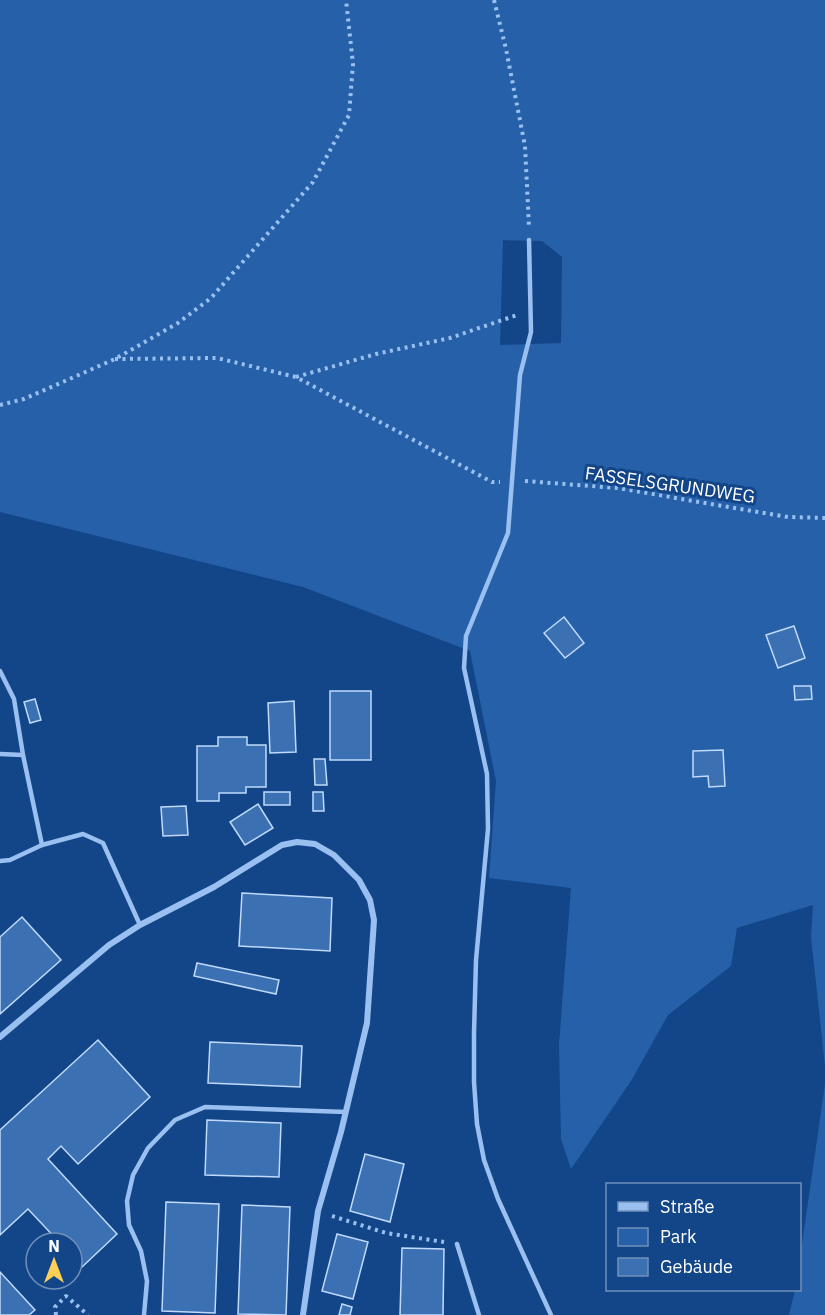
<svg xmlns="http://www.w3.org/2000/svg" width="825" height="1315" viewBox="0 0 825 1315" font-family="'IBM Plex Sans',sans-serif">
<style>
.green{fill:#2560a8;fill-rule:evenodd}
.building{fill:#3b70b2;stroke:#bfdafc;stroke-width:1.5}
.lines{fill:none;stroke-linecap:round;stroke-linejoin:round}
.path{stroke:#99c0f0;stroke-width:4;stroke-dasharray:3 4.5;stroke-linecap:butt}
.service{stroke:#99c0f0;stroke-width:4.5}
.minor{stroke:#99c0f0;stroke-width:6}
.labels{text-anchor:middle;stroke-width:6;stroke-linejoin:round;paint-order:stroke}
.street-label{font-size:18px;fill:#fff;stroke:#134689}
</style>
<rect width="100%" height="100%" fill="#134689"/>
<g class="green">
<path d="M0,0H825V1066L811,937L813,905L737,928L731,966L668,1015L631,1081L571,1169L561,1139L559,1044L571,888L489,878L496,781L470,651L303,587L0,512ZM503,240L542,241L562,257L561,343L500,345Z"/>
<path d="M825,1084V1315H789L795,1290H800V1258Z"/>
</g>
<g class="building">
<path d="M564,617L584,643L565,658L544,633Z"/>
<path d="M794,626L805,658L778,668L766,635Z"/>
<path d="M794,686H811L812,699L795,700Z"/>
<rect x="330" y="691" width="41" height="69"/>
<path d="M35,699L41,720L30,723L24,702Z"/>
<path d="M294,701L296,752L270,753L268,703Z"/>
<path d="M218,737H247V745H266V787H246V793H219V801H197V746H218Z"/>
<path d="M723,750L725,786L709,787L708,776L693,777V751Z"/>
<path d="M314,759H325L327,785H315Z"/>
<rect x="264" y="792" width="26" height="13"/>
<path d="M313,792H323L324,811H313Z"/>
<path d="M258,804L273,828L245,845L230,822Z"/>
<path d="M186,806L188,835L163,836L161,807Z"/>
<path d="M242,893L332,898L330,951L239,946Z"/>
<path d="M22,917L61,960L0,1014V937Z"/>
<path d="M197,963L279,980L276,994L194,976Z"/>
<path d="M98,1040L150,1097L78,1164L61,1146L48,1159L117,1234L82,1267L72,1256V1243H60L28,1209L0,1235V1130Z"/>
<path d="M210,1042L302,1046L300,1087L208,1083Z"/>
<path d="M207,1120L281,1123L279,1177L205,1175Z"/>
<path d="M365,1154L404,1164L390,1222L350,1211Z"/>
<path d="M166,1202L219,1204L215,1313L162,1311Z"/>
<path d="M242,1205L290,1207L286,1315L238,1314Z"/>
<path d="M337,1234L368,1242L353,1299L322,1291Z"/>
<path d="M402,1248L444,1249L443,1315H400Z"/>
<path d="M0,1272L35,1310L29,1315H0Z"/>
<path d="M342,1304L352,1307L350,1315H339Z"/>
</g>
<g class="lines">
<g class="path">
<path d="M494,0L506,49L525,146L529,227"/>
<path d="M115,359L217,358L296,377L492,482H500"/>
<path d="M296,377L376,354L450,338L517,315"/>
<path d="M0,405L24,399L115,359L178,323L211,298L313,182L349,115L353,64L346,0"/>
<path d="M525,481L617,488L788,517L825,518"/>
<path d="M332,1216L386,1233L444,1242"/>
<path d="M56,1315L55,1307L66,1296L88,1315"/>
</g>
<g class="service">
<path d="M529,240L531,332L520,375L508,533L466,636L464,668L487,774L488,829L476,960L474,1033V1082L477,1124L484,1160L498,1199L551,1315"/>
<path d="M0,671L14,699L23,755"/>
<path d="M0,754L23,755L42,845L83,834L103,843L140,925"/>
<path d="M0,861L10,860L42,845"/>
<path d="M457,1244L479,1315"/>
<path d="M144,1315L147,1281L141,1251L129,1225L127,1201L133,1175L148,1148L175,1120L205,1107L346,1112"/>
</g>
<path class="minor" d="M0,1037L109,945L140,925L214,887L282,845L297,842L315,844L334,855L359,880L370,900L374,920L367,1023L341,1132L318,1211L303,1315"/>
</g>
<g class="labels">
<g class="street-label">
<text transform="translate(670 485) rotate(8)" y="6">FASSELSGRUNDWEG</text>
</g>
</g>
<rect x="606" y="1183" width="195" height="108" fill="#134689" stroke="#7190b8" stroke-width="1.5"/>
<rect x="618" y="1202" width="30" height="9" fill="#99c0f0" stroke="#7190b8" stroke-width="1.5"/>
<text x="660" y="1213" font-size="18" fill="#ffffff">Straße</text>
<rect x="618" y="1228" width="30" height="18" fill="#2560a8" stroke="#7190b8" stroke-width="1.5"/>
<text x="660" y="1243" font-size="18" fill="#ffffff">Park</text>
<rect x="618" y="1258" width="30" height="18" fill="#3b70b2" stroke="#7190b8" stroke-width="1.5"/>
<text x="660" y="1273" font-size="18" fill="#ffffff">Gebäude</text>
<g transform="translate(54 1261)"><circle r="28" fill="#134689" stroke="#7190b8" stroke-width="1.5"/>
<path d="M0-4.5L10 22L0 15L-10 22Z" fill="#ffcf58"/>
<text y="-9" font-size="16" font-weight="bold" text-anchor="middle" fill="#ffffff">N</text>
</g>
</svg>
